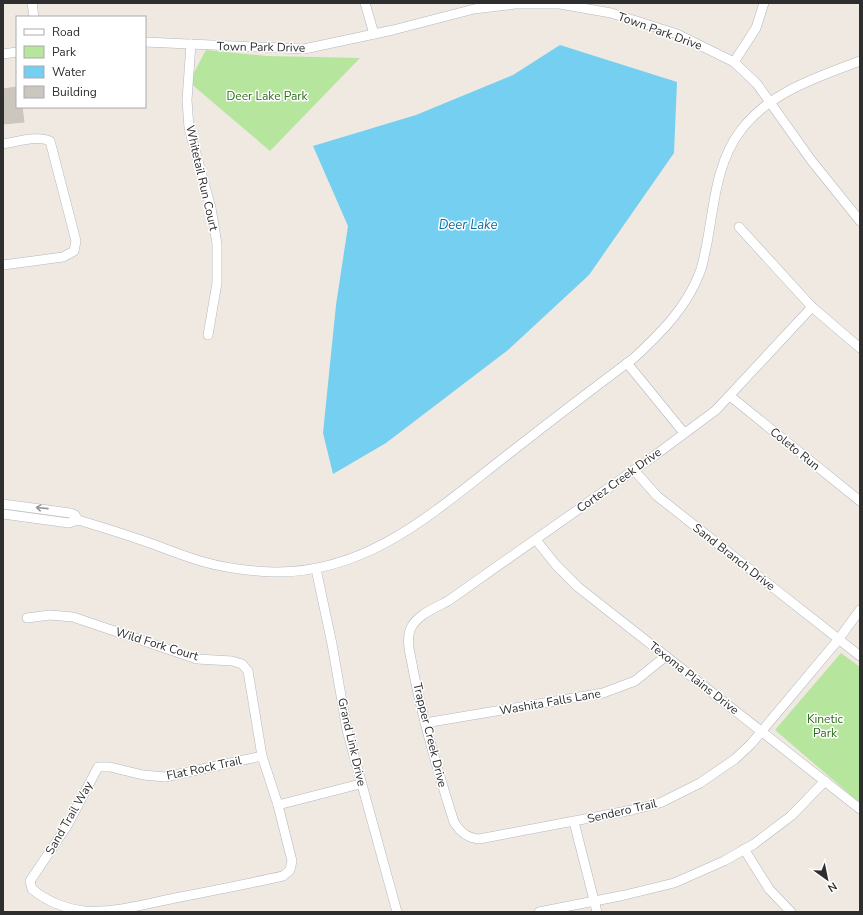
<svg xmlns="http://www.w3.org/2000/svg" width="863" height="915" viewBox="0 0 863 915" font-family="'Nunito Sans',sans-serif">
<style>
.green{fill:#b6e59e}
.water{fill:#75cff0}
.building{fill:#cbc7bf;stroke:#cbc5ba}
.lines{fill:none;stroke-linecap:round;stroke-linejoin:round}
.minor-casing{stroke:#b4b7c1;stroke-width:10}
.minor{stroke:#fff;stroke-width:9}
.oneway{stroke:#969696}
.labels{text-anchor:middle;stroke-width:3;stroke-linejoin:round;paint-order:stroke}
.street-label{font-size:12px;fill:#2e2e2e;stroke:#fff}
.park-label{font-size:12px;fill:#2c6e1b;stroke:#fff}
.water-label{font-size:13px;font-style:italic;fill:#0d6fa3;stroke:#fff}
</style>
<rect width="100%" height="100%" fill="#efe9e1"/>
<g class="green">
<path d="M206,50L267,56L360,58L270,151L189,82Z"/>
<path d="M841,653L860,667V803L775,730Z"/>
</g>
<path class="water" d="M560,45L677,82L674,153L589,275L508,350L386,443L333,474L323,433L336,305L348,226L313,146L416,115L513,75Z"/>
<path class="building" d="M17,87V107H22L24,122L3,124V89Z"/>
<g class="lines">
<g class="minor-casing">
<g id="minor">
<path d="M32,3L34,17"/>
<path d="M365,3L374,34"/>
<path d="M145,42L304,49L393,30L474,9L515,4H560L611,13L677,34L734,62L757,84L811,160L860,221"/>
<path d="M191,44L187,100L189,128L211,208L217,244V283L208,335"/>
<path d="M3,54L17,52"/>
<path d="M734,62L756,28L764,3"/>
<path d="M3,144C17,142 37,135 50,141L76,241L74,251L63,257L3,265"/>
<path d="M739,227L812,307L860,348"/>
<path d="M812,307L716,410L654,456L448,601C435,608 416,615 410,630C406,642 411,657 413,669C423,721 438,772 454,822C460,832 467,838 479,839L632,810L660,803L700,783L735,759L751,744L838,640L860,610"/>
<path d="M627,363L684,433"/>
<path d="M730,396L860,501"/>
<path d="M634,470L657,496L860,656"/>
<path d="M3,504L70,513L75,515L78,520"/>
<path d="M3,514L69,523L78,520"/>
<path d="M78,520C98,526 118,532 138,539C160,546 182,556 204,562C225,568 250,571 273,572C368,574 435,511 506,456C548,423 591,390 634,358C661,333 687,307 700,272C703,265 704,256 706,248C714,209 715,164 741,130C770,92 817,77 860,61"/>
<path d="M536,540L556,565L578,587L860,809"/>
<path d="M316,569L332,644L347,730L397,912"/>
<path d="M27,618L50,615L73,617L197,659L232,661L242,664L248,671L262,756L278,805L292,861L290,870L283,876C247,884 211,891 175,898C146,904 115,913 85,911C66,909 46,901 32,889L30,881L67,826L98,767H110L143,775L165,777L262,756"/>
<path d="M425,723L603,693L635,681L666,656"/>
<path d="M278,805L360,784"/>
<path d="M574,822L597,912"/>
<path d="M744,849L769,889L791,912"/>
<path d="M539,912L625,895L674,883L724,861L754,844L791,816L825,781"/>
</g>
</g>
<use href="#minor" class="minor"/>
</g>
<defs><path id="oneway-shaft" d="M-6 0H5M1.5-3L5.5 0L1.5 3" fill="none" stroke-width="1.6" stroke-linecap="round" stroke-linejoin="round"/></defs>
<use class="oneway" href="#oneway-shaft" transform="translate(42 508) rotate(-174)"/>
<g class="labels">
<g class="street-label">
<text transform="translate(660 31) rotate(20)" y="4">Town Park Drive</text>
<text transform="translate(261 47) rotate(1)" y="4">Town Park Drive</text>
<text transform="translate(202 178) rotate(77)" y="4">Whitetail Run Court</text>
<text transform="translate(795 449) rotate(39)" y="4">Coleto Run</text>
<text transform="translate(619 480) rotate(-36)" y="4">Cortez Creek Drive</text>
<text transform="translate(734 557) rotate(38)" y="4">Sand Branch Drive</text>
<text transform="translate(157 644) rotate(17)" y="4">Wild Fork Court</text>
<text transform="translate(694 678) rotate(38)" y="4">Texoma Plains Drive</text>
<text transform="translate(550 702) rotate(-10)" y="4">Washita Falls Lane</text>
<text transform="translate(430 735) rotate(76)" y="4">Trapper Creek Drive</text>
<text transform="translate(352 742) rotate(77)" y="4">Grand Link Drive</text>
<text transform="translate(204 768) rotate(-12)" y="4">Flat Rock Trail</text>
<text transform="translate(622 811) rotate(-13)" y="4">Sendero Trail</text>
<text transform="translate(69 818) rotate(-60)" y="4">Sand Trail Way</text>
</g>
<g class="park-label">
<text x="267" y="100">Deer Lake Park</text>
<text x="825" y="723">Kinetic<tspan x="825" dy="14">Park</tspan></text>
</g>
<g class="water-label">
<text x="468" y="229">Deer Lake</text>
</g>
</g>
<rect width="863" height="915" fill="none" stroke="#2e2e2e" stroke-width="8"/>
<rect x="16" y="16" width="130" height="92" fill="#ffffff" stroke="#ababab"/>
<rect x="24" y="29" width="20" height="6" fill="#ffffff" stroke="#ababab"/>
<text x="52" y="36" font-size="12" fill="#2e2e2e">Road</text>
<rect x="24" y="46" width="20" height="12" fill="#b6e59e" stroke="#ababab"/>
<text x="52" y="56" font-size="12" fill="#2e2e2e">Park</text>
<rect x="24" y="66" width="20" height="12" fill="#75cff0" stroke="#ababab"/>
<text x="52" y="76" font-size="12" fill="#2e2e2e">Water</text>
<rect x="24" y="86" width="20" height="12" fill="#cbc7bf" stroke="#ababab"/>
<text x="52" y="96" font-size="12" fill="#2e2e2e">Building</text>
<g transform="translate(827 879) rotate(147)" stroke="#ffffff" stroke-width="3" paint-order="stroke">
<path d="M0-3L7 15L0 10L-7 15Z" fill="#2e2e2e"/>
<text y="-6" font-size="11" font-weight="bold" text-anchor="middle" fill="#2e2e2e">N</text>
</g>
</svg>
